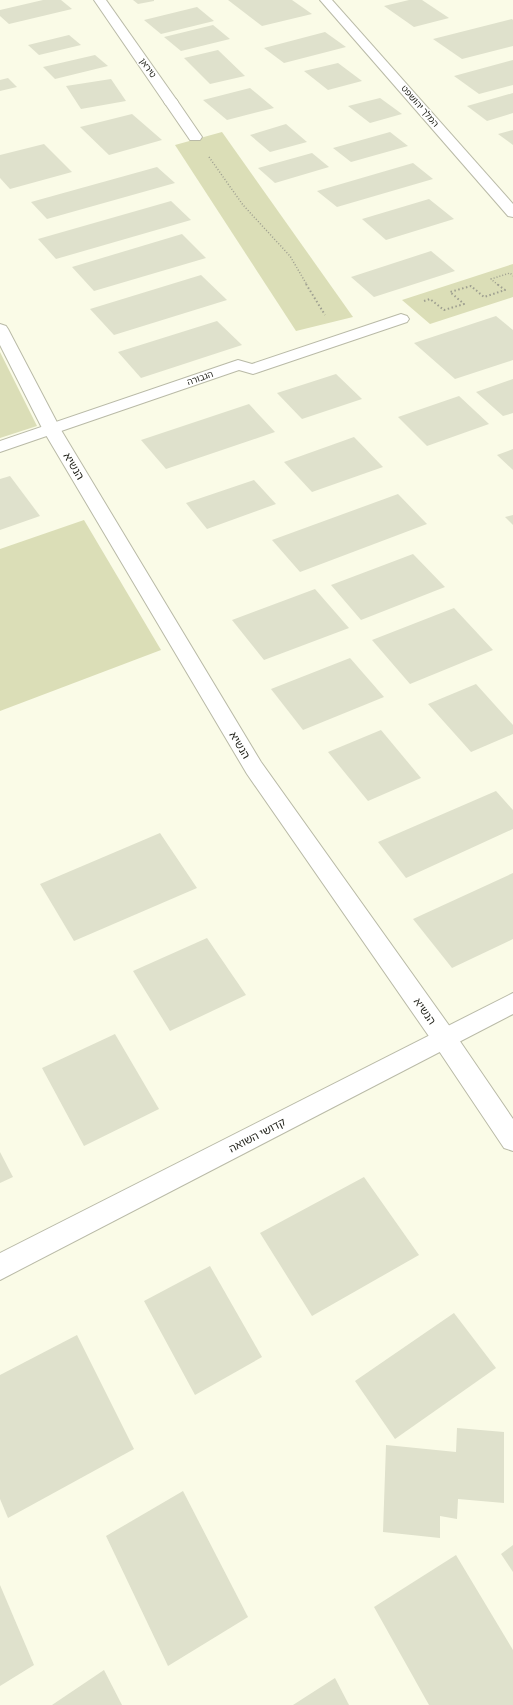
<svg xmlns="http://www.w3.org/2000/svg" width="513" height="1705" viewBox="0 0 513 1705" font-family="'IBM Plex Serif','Noto Sans Hebrew',serif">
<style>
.green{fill:#dbdeb7}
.building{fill:#dfe1cc}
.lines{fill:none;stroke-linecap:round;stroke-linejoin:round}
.service-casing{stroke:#b9baa7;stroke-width:2}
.minor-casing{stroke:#b9baa7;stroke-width:2}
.tertiary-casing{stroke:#b9baa7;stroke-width:2}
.path-far1{stroke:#9e9f90;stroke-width:1.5;stroke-dasharray:1 2;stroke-linecap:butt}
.path{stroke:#9e9f90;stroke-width:2;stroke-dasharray:1.5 2.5;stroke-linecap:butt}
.service{fill:#fff;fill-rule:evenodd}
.minor{fill:#fff;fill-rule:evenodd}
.tertiary{fill:#fff;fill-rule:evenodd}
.labels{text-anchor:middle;stroke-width:3;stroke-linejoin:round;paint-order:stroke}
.far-street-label{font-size:9px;fill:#23241c;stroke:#fff}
.street-label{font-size:11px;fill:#23241c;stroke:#fff}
</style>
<rect width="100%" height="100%" fill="#fafbe7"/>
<g class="green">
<path d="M222,132L353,317L296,331L175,145Z"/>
<path d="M513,264V297L430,324L402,300Z"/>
<path d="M0,352L37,426L0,438Z"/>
<path d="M84,520L161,650L0,711V549Z"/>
</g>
<g class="building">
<path d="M43,0H61L72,9L9,24L0,16V10Z"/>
<path d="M133,0H154V1L138,4Z"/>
<path d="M228,0H292L312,14L262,26Z"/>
<path d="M409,0H422L449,18L414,27L384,6Z"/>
<path d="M197,7L214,21L161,34L144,20Z"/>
<path d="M512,19L513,20V46L462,59L433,39Z"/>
<path d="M213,25L230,39L181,51L164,37Z"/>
<path d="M325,32L346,47L284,63L264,48Z"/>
<path d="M69,35L81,45L39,55L28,45Z"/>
<path d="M218,50L245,76L210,84L184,58Z"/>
<path d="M95,55L108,66L55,79L43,67Z"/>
<path d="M513,60V85L479,94L454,76Z"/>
<path d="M338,63L362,81L328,90L304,71Z"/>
<path d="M8,78L17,87L0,91V80Z"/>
<path d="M111,79L126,101L81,109L66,86Z"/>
<path d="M250,88L274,108L227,120L203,100Z"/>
<path d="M513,93V113L487,121L467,106Z"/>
<path d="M380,98L402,114L370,123L348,106Z"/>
<path d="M132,114L162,140L109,155L80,127Z"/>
<path d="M286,124L307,142L270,152L250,135Z"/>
<path d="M513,130V145L498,134Z"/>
<path d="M390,132L408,146L351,162L333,148Z"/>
<path d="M44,144L72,172L10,189L0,178V155Z"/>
<path d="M312,153L329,167L275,183L258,168Z"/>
<path d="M413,163L433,179L337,207L317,191Z"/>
<path d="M157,167L175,183L47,219L31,202Z"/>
<path d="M429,199L454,219L386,240L362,219Z"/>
<path d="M171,201L191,220L56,259L38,239Z"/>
<path d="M182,234L206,258L94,291L72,267Z"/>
<path d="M431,251L455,271L374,297L351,277Z"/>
<path d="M201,275L227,300L114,335L90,309Z"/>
<path d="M496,316L513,330V360L455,379L414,343Z"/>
<path d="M217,321L242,345L141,378L118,352Z"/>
<path d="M336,374L362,399L302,419L277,393Z"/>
<path d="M513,379V413L503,416L476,392Z"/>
<path d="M459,396L489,424L427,446L398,417Z"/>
<path d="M249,404L275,432L166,469L141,440Z"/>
<path d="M354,437L383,467L312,492L284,462Z"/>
<path d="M513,449V470L497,455Z"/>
<path d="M10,476L40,516L0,530V479Z"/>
<path d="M254,480L276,504L207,529L186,503Z"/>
<path d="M398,494L427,524L300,572L272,540Z"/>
<path d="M513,515V525L505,517Z"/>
<path d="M413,554L445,587L361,620L331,585Z"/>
<path d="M315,589L349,628L264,660L232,620Z"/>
<path d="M454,608L493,650L410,684L372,640Z"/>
<path d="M350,658L384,697L303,730L271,689Z"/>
<path d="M476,684L513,725V734L471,752L428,704Z"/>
<path d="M381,730L421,778L368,801L328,752Z"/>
<path d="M496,791L513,810V829L406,878L378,842Z"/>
<path d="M160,833L197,888L74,941L40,884Z"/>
<path d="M513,873V939L452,968L413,919Z"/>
<path d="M207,938L246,995L170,1031L133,971Z"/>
<path d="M115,1034L159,1109L84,1146L42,1068Z"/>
<path d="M0,1152L13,1177L0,1183Z"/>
<path d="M364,1177L419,1255L312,1316L260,1233Z"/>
<path d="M210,1266L262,1357L195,1395L144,1301Z"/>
<path d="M454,1313L496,1368L395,1439L355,1381Z"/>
<path d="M77,1335L134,1449L8,1518L0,1499V1375Z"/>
<path d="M457,1428L504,1432V1503L458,1499L457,1519L440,1516V1538L383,1532L386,1445L456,1452Z"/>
<path d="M183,1491L248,1617L168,1666L106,1536Z"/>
<path d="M513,1545V1572L501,1554Z"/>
<path d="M456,1555L513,1650V1705H429L374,1607Z"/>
<path d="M0,1585L34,1665L0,1686Z"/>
<path d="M104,1670L122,1705H52Z"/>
<path d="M335,1678L349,1705H293Z"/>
</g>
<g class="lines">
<g class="service-casing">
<path id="service" d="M171,98L176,99L202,137L200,140H190L188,137L164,102L166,99Z"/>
</g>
<g class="minor-casing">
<g id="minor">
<path d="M94,0H106L178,102L176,105H166Z"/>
<path d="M320,0H332L513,204V217L508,216Z"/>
<path d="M401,314L407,316L409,319L407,322L259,372L253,374L239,370L0,452V441L232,362L238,360L252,364Z"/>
<path d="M513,993V1014L0,1280V1253Z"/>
</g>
</g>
<g class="tertiary-casing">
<path id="tertiary" d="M0,324L6,326L8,329L61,430L261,762L453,1031L513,1119V1151L504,1148L435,1045L247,774L43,430L0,345Z"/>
</g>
<g class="path-far1">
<path d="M209,157L243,205L290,256L307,285"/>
<path d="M498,285L491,279L510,273L513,276"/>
</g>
<g class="path">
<path d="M306,284L325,315"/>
<path d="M424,301L430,299L444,310L464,304L450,292L471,286L484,297L505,290L497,284"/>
</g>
<use href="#service" class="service"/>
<use href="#minor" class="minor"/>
<use href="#tertiary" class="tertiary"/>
</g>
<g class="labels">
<g class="far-street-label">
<text transform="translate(148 68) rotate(55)" y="3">טיראן</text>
<text transform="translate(420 106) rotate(49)" y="3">המלך יהושפט</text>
<text transform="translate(200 378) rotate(-19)" y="3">הגבורה</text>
</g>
<g class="street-label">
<text transform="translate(74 466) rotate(59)" y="4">הנשיא</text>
<text transform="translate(240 745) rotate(59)" y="4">הנשיא</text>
<text transform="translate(425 1011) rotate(55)" y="4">הנשיא</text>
<text transform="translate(257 1135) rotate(-27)" y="4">קדושי השואה</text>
</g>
</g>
</svg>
